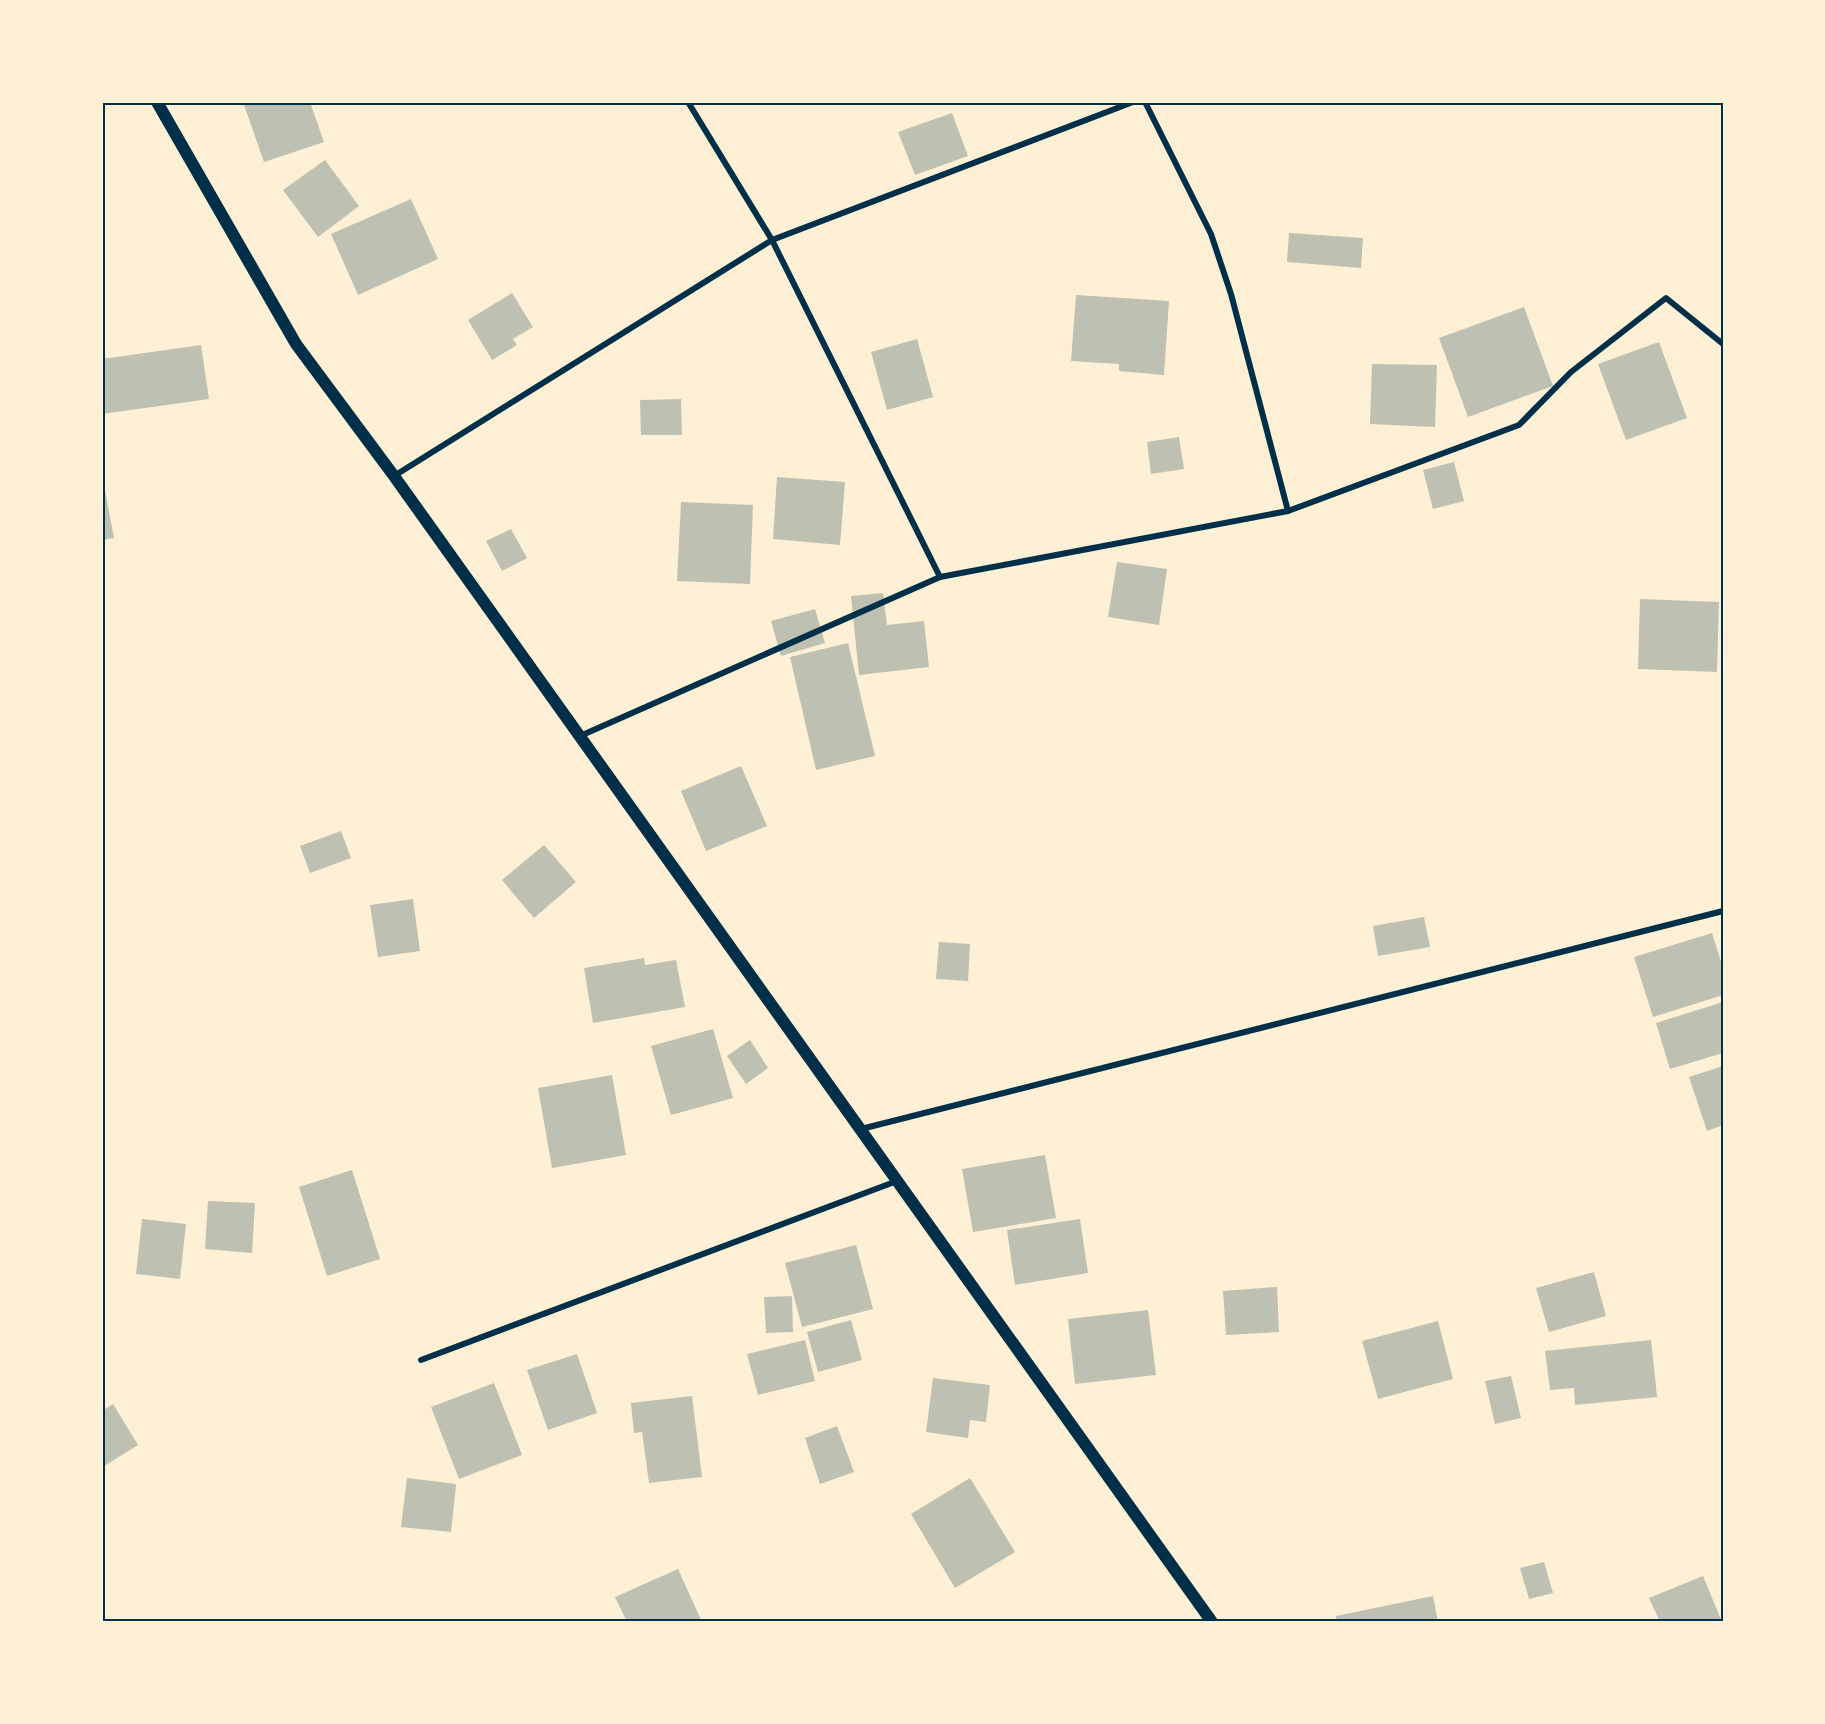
<svg xmlns="http://www.w3.org/2000/svg" width="1825" height="1724" viewBox="0 0 1825 1724" font-family="Arial,sans-serif">
<style>
.building{fill:#bec0b2}
.lines{fill:none;stroke-linecap:round;stroke-linejoin:round}
.minor{stroke:#003049;stroke-width:6}
.secondary{stroke:#003049;stroke-width:12}
.neatline{fill:none;stroke:#003049;stroke-width:2}
</style>
<rect width="100%" height="100%" fill="#fdf0d5"/>
<g class="building">
<path d="M243,102H310L324,142L264,162Z"/>
<path d="M952,113L968,156L915,175L898,132Z"/>
<path d="M325,160L359,206L318,237L283,190Z"/>
<path d="M411,199L438,259L358,295L331,234Z"/>
<path d="M1289,233L1363,238L1361,268L1287,262Z"/>
<path d="M512,293L533,327L513,339L517,345L492,360L468,320Z"/>
<path d="M1076,295L1169,301L1164,375L1119,371V364L1071,361Z"/>
<path d="M1524,307L1553,386L1468,417L1439,338Z"/>
<path d="M917,339L933,397L887,410L871,352Z"/>
<path d="M1659,342L1687,418L1626,440L1598,364Z"/>
<path d="M201,345L209,399L102,414V359Z"/>
<path d="M1372,364L1437,365L1435,427L1370,424Z"/>
<path d="M681,399L682,435H641L640,400Z"/>
<path d="M1179,437L1184,469L1151,474L1147,442Z"/>
<path d="M1454,462L1464,501L1433,509L1423,470Z"/>
<path d="M102,474L114,538L102,540Z"/>
<path d="M777,477L845,482L840,545L773,539Z"/>
<path d="M681,502L753,505L750,584L677,581Z"/>
<path d="M511,529L527,558L502,571L486,541Z"/>
<path d="M1117,562L1167,569L1159,625L1108,617Z"/>
<path d="M883,593L887,625L924,621L929,667L859,675L851,596Z"/>
<path d="M1640,599L1719,602L1717,672L1638,669Z"/>
<path d="M815,609L825,643L781,656L771,621Z"/>
<path d="M848,643L875,756L816,770L790,657Z"/>
<path d="M741,766L767,826L706,851L681,791Z"/>
<path d="M341,831L351,858L310,873L300,846Z"/>
<path d="M544,845L576,882L534,918L502,880Z"/>
<path d="M413,899L420,951L378,957L370,905Z"/>
<path d="M1424,917L1430,947L1378,956L1373,926Z"/>
<path d="M1712,933L1723,968V995L1653,1017L1634,957Z"/>
<path d="M939,942L970,944L968,981L936,979Z"/>
<path d="M644,958L645,965L676,960L685,1007L593,1023L584,968Z"/>
<path d="M1723,1002V1053L1670,1069L1656,1023Z"/>
<path d="M713,1029L733,1098L671,1115L651,1046Z"/>
<path d="M750,1040L768,1068L746,1084L727,1056Z"/>
<path d="M1723,1066V1125L1707,1131L1689,1077Z"/>
<path d="M612,1075L626,1155L552,1168L538,1088Z"/>
<path d="M1045,1155L1056,1218L973,1232L962,1169Z"/>
<path d="M352,1170L380,1259L327,1276L299,1187Z"/>
<path d="M208,1201L255,1203L252,1253L205,1249Z"/>
<path d="M142,1219L186,1224L180,1279L136,1274Z"/>
<path d="M1080,1219L1088,1273L1015,1285L1007,1230Z"/>
<path d="M856,1245L873,1309L802,1327L785,1263Z"/>
<path d="M1594,1272L1606,1316L1549,1332L1536,1288Z"/>
<path d="M1277,1287L1279,1332L1226,1335L1223,1291Z"/>
<path d="M792,1296L793,1332L766,1333L764,1297Z"/>
<path d="M1148,1310L1156,1375L1075,1384L1068,1319Z"/>
<path d="M851,1320L862,1360L818,1372L807,1332Z"/>
<path d="M1438,1321L1453,1379L1378,1399L1362,1341Z"/>
<path d="M805,1340L815,1381L758,1395L747,1354Z"/>
<path d="M1651,1340L1657,1397L1575,1405L1574,1388L1550,1390L1545,1351Z"/>
<path d="M577,1354L597,1413L548,1430L527,1370Z"/>
<path d="M1511,1376L1521,1418L1495,1424L1485,1381Z"/>
<path d="M933,1378L990,1385L986,1422L970,1420L968,1438L926,1432Z"/>
<path d="M494,1383L522,1455L459,1479L431,1407Z"/>
<path d="M692,1396L702,1477L649,1483L642,1432L634,1433L631,1403Z"/>
<path d="M113,1404L138,1445L104,1466L102,1463V1411Z"/>
<path d="M837,1426L854,1472L820,1484L805,1438Z"/>
<path d="M407,1478L456,1484L451,1532L401,1527Z"/>
<path d="M970,1478L1015,1552L955,1588L911,1514Z"/>
<path d="M1544,1562L1553,1593L1529,1599L1520,1568Z"/>
<path d="M678,1569L702,1622H627L615,1597Z"/>
<path d="M1703,1576L1722,1622H1660L1649,1598Z"/>
<path d="M1433,1596L1438,1622H1337L1336,1616Z"/>
</g>
<g class="lines">
<g class="minor">
<path d="M688,102L772,240L1133,102"/>
<path d="M1145,102L1211,234L1231,294L1288,511"/>
<path d="M394,476L772,240L940,577L580,736"/>
<path d="M940,577L1288,511L1519,425L1571,372L1666,298L1723,344"/>
<path d="M861,1129L1723,911"/>
<path d="M421,1360L897,1181"/>
</g>
<path class="secondary" d="M157,102L296,344L394,476L1212,1622"/>
</g>
<rect width="1825" height="1724" fill="none" stroke="#fdf0d5" stroke-width="207"/>
<rect x="104" y="104" width="1618" height="1516" class="neatline"/>
</svg>
